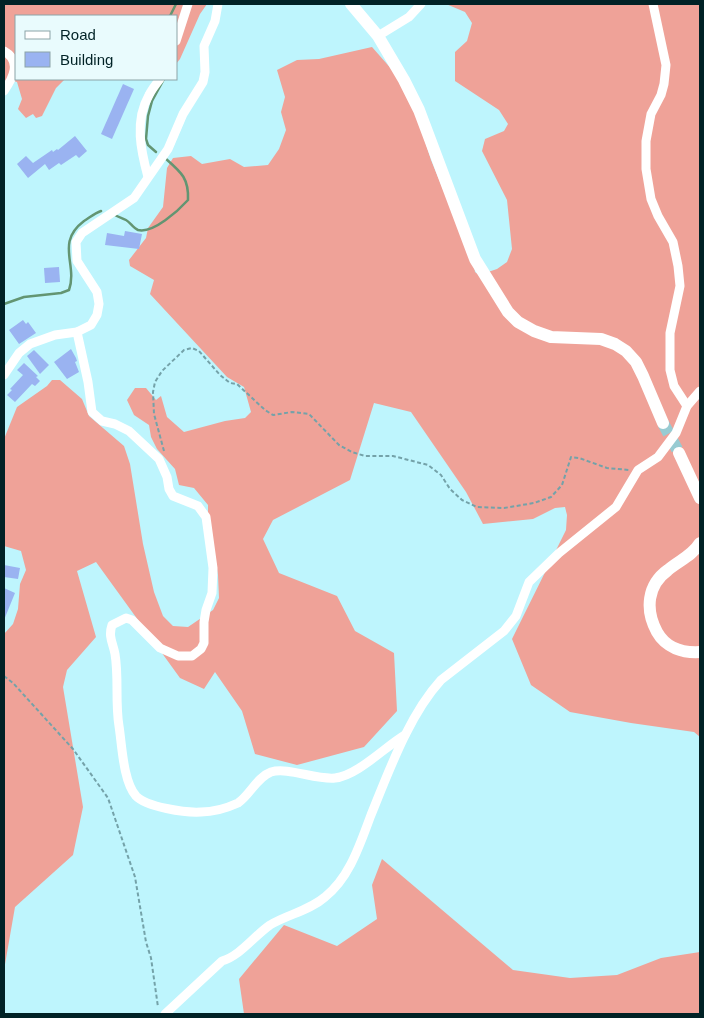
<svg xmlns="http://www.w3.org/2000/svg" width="704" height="1018" viewBox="0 0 704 1018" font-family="Arial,sans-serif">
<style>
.forest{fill:#efa298}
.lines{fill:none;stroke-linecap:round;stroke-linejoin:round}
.stream{stroke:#639572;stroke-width:2.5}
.building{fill:#9ab3f1}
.secondary-tunnel{stroke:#98cbd2;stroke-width:12;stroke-dasharray:12 6;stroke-linecap:butt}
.path{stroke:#74a2a9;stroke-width:2;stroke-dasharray:4 2.5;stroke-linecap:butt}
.street{stroke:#fff;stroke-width:9}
.secondary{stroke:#fff;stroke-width:12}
</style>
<rect width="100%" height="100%" fill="#bef5fd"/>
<g class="forest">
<path d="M4,4H207L200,14L180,59L176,64V16H16V79H65L56,88L42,116L36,118L33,114L26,118L18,109L22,99L17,82L7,79L4,83Z"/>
<path d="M446,4H700V737L694,732L631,723L570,712L531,685L512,639L566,530L567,515L565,507L555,508L533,519L483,524L466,492L411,412L374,403L350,480L273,520L263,539L279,573L337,596L355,631L394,653L397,711L364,747L297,765L255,754L242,711L215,672L204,689L180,678L96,562L77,571L96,637L67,670L63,687L83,807L73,855L15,907L4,970V634L13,624L18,609L20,584L26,570L21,551L4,546V439L17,407L47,386L52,380H60L82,399L89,416L124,446L130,464L143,544L154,592L163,616L173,626L188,627L213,610L219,598L218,575L208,512V505L194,488L179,485L175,469L157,449L151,437L149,425L134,415L127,400L135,388H146L156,400L161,396L167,417L184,432L225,421L245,418L251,412L244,387L227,377L150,294L154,280L130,266L129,260L146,238L148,228L163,207L167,168L173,158L191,156L202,164L230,159L244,167L268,165L279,149L286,130L281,112L285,97L277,70L297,60L319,59L372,47L394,72L416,113L431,160L451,209L469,233L475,272L479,275L497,269L507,262L512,249L507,200L482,151L485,139L504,131L508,124L499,110L455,81V52L467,41L472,23L465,12Z"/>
<path d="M382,859L513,970L570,978L617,975L661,958L700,952V1014H244L239,979L284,925L337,946L377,919L372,885Z"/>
</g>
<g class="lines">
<g class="stream">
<path d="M170,16L176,4"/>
<path d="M156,152L148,145L146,139L148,116L152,101L164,79"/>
<path d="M115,215C118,217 122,218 126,220C130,222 133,228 138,230C153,234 179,210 188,200C189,178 181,172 165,158"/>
<path d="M4,304L24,297L61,293L69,290C78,264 55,243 84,221C89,218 95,213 101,211"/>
</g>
</g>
<g class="building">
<path d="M123,84L134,89L112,139L101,134Z"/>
<path d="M75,136L87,151L79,158L76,155L61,165L59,163L49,170L45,164L28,178L17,164L26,156L33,163L52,150L53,152L57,149L58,150Z"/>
<path d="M125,231L142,234L139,249L105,245L107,233L124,236Z"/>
<path d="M59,267L60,282L45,283L44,268Z"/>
<path d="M23,320L26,324L28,322L36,333L19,344L9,330Z"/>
<path d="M71,349L76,358L77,361L75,362L79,372L67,379L54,362Z"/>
<path d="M34,350L49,365L40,374L27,356Z"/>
<path d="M24,363L38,376L36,377L40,381L35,386L32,384L15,402L7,395L12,390L10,389L23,375L17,370Z"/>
<path d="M4,565L20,568L18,579L4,577Z"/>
<path d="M4,588L15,593L4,620Z"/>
</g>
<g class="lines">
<path class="secondary-tunnel" d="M663,423L679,453"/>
<g class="path">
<path d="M164,451L154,414L153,392L155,382L162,371L184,350L192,348L199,351L220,375L230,383L237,384L265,410L273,415L292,412L309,414L339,445L352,452L365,456H393L428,465L441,475L450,489L462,500L477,507L504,508L534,503L551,497L562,485L571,457L579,458L607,468L629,470"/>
<path d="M4,676L13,683L73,749L108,798L135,877L146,942L151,958L158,1007"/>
</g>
<g class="street">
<path d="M653,4L666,65L664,84L661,95L651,114L646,141V169L651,199L658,216L673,242L678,266L680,286L670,333V370L674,386L687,406"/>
<path d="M378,36L409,17L421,4"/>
<path d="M176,41L188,4"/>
<path d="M4,51C22,61 13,78 4,91"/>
<path d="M148,177C141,151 134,121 149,95C152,89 156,84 160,79"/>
<path d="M77,332L88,382L92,412L102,421L115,424L129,431L159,459L167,477L169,489L173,496L198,506L206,517L213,568L212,593L206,610L204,622V643L201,649L192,656H178L160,648L132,620L126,618L112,625C108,637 113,643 115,654C119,678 115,702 119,726C122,745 123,781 136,796C146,807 186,813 201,812C213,812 227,808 238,803C250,795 257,777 271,772C288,767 316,780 335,778C357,776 386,746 405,735"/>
<path d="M4,375L19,353L30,344L55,335L77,332L91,325L97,315L99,304L97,292L77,261L76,242L82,233L134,198L168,149L183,114L203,82L205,72L204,46L215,21L218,4"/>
<path d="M165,1014L222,961C240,956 254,936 270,925C288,914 309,911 325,897C350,877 360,844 371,815C389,771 409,715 441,680L504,631L516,616L529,582L559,553L616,507L638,470L658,457L676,433L687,406L700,391"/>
</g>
<g class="secondary">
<path d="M351,4L378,36L404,80L419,110L475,259L508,312L518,322L534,331L551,337L601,339L615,344L626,351L636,362L643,376L663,423"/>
<path d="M679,453L700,498"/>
<path d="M700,543C692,556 680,560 668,570C647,585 645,610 657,632C666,648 683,653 700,652"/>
</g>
</g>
<rect width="704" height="1018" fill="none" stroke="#012226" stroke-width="10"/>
<rect x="15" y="15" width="162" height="65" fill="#e9fbfd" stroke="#8ca4a7"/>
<rect x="25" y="31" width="25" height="8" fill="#ffffff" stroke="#8ca4a7"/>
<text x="60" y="40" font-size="15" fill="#012226">Road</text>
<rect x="25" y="52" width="25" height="15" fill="#9ab3f1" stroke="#8ca4a7"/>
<text x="60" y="65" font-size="15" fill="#012226">Building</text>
</svg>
